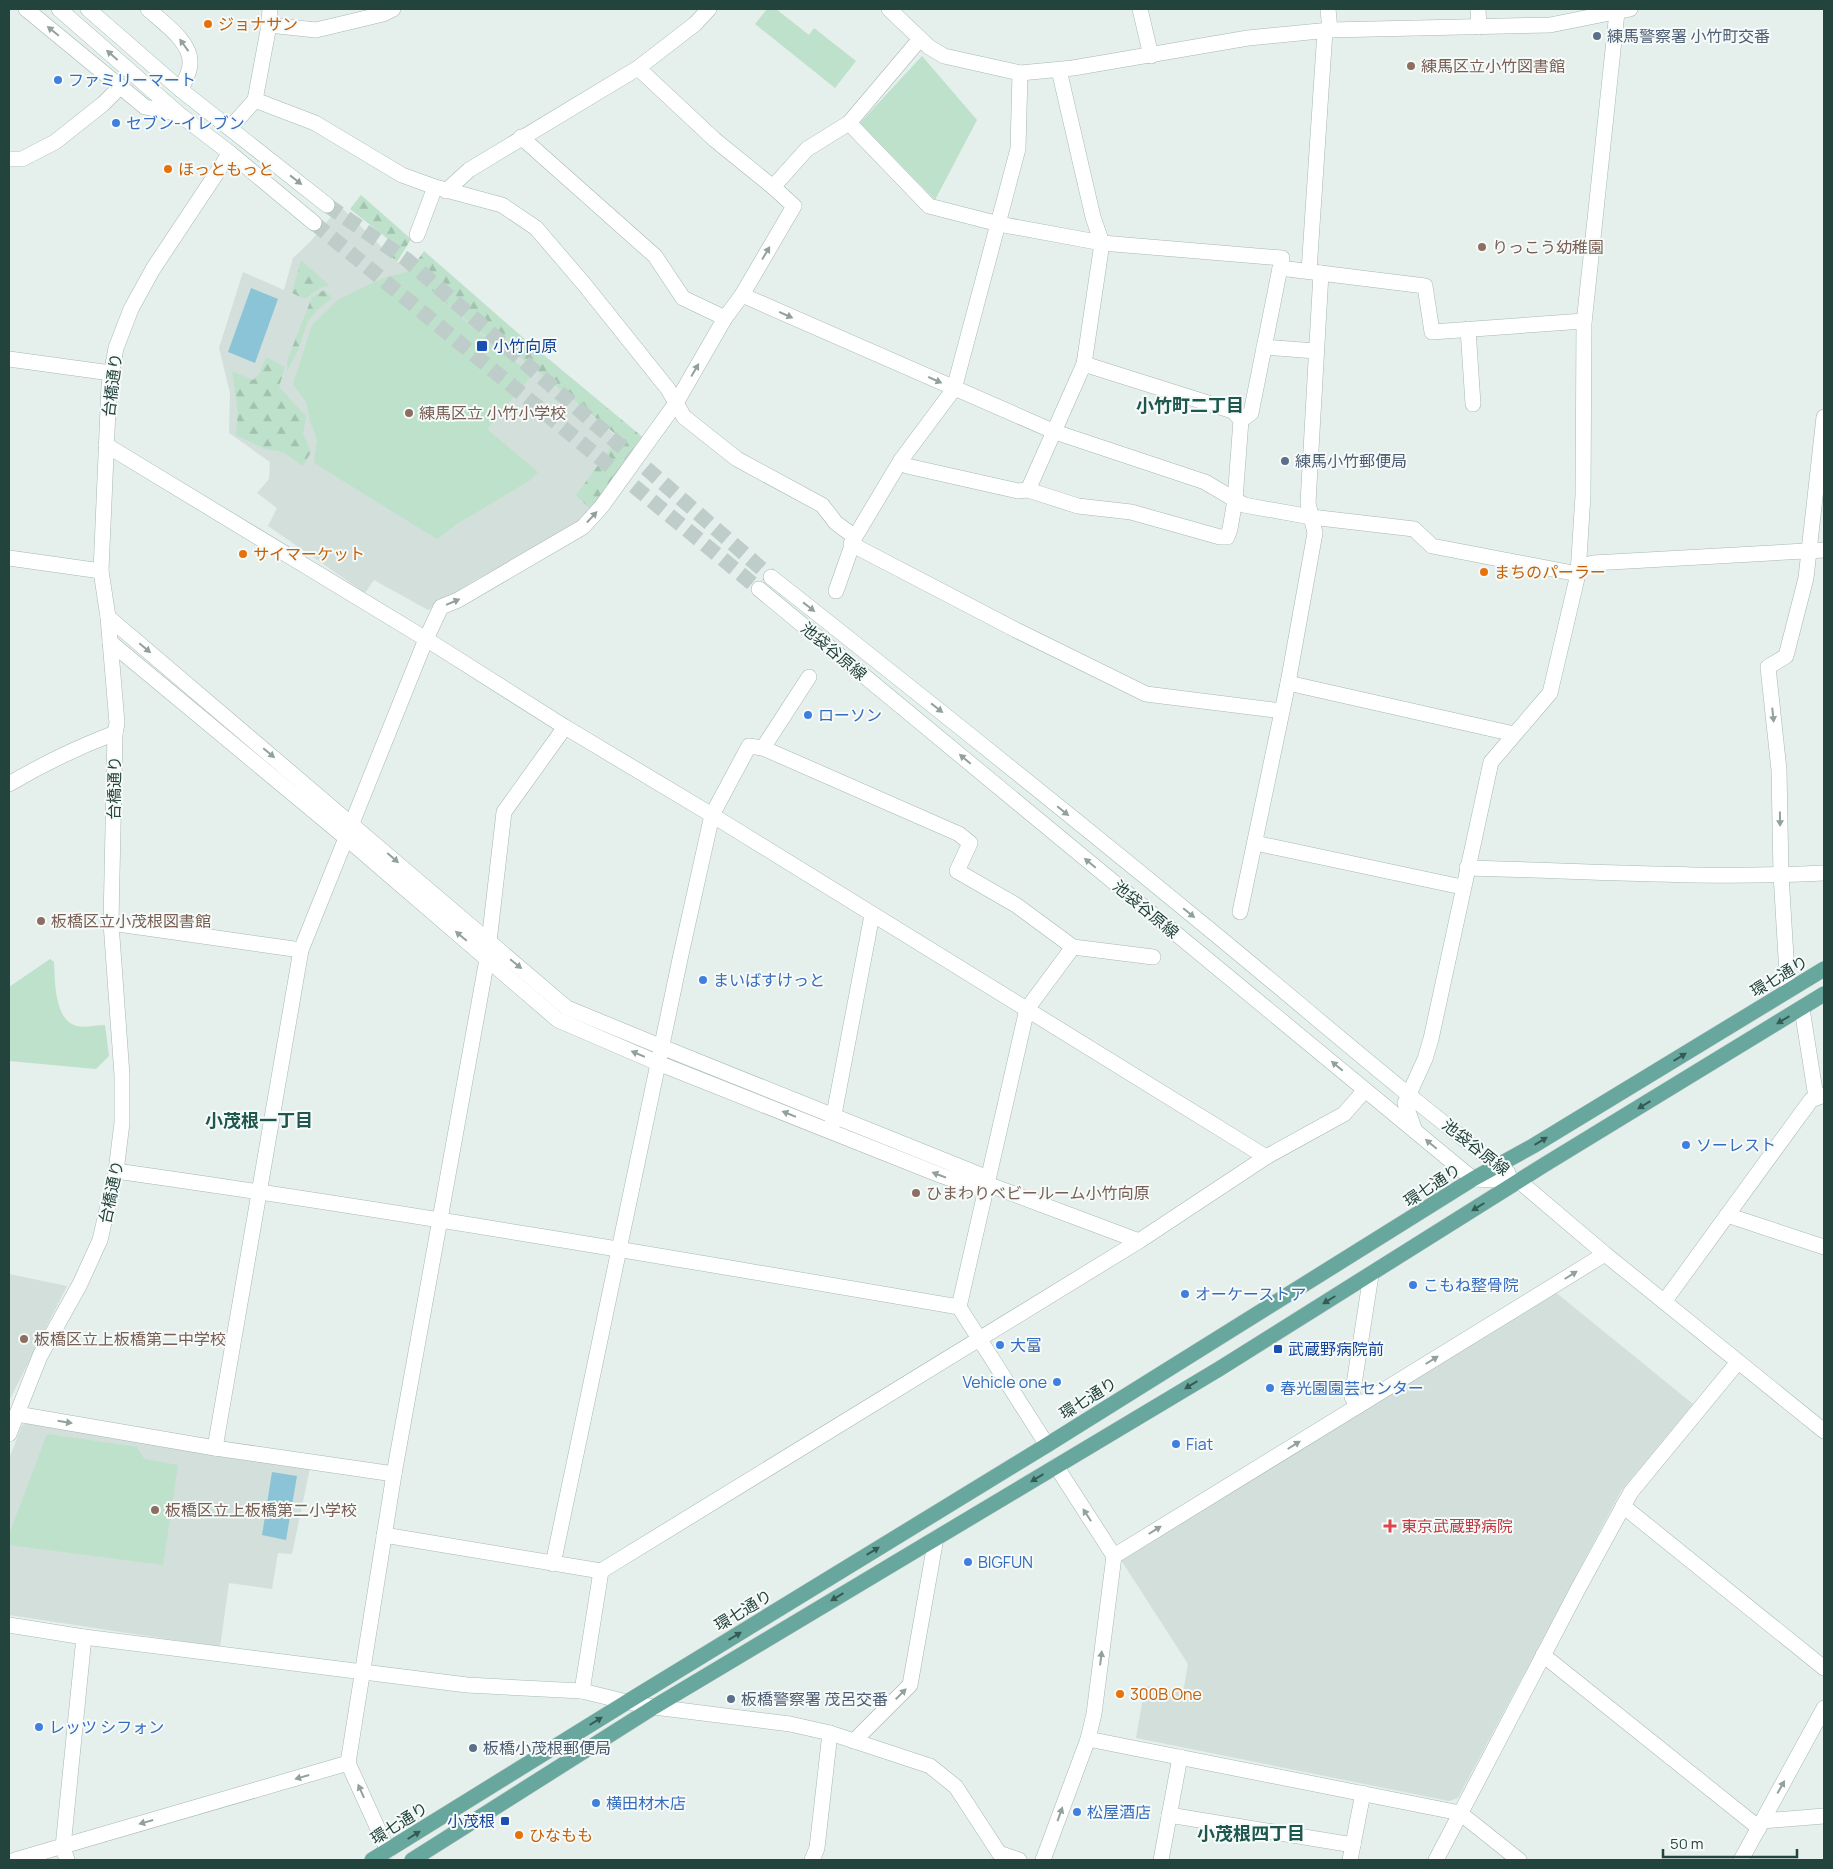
<svg xmlns="http://www.w3.org/2000/svg" width="1833" height="1869" viewBox="0 0 1833 1869" font-family="Manrope,'Noto Sans JP',sans-serif">
<style>
.built{fill:#d3dfdb}
.green{fill:#bde1ca}
.forest{fill:url(#forest-firs)}
.water{fill:#8bc4d7}
.lines{fill:none;stroke-linecap:round;stroke-linejoin:round}
.secondary-tunnel{stroke:#becdc9;stroke-width:15;stroke-dasharray:15 8;stroke-linecap:butt}
.street-casing{stroke:#a7b8b4;stroke-width:16}
.secondary-casing{stroke:#a3bcb5;stroke-width:16}
.primary-casing{stroke:#c1cac9;stroke-width:16}
.street{stroke:#fff;stroke-width:15}
.secondary{stroke:#fff;stroke-width:15}
.primary{stroke:#67a79d;stroke-width:15}
.oneway{fill:#91a19e}
.oneway2{fill:#345c55}
.food-dot{fill:#e8710a;stroke:#f6fbf9;stroke-width:2}
.service-dot{fill:#5c6f8a;stroke:#f6fbf9;stroke-width:2}
.education-dot{fill:#8d6e63;stroke:#f6fbf9;stroke-width:2}
.shop-dot{fill:#3f7fe0;stroke:#f6fbf9;stroke-width:2}
.transit-dot{fill:#1a4fb4;stroke:#f6fbf9;stroke-width:2}
.health-dot{fill:#e0444e;stroke:#f6fbf9;stroke-width:2}
.labels{text-anchor:middle;stroke-width:4;stroke-linejoin:round;paint-order:stroke}
.food-label{font-size:16px;fill:#c56008;stroke:#f6fbf9;text-anchor:start}
.service-label{font-size:16px;fill:#4e5e75;stroke:#f6fbf9;text-anchor:start}
.education-label{font-size:16px;fill:#785e54;stroke:#f6fbf9;text-anchor:start}
.shop-label{font-size:16px;fill:#366cbe;stroke:#f6fbf9;text-anchor:start}
.transit-label{font-size:16px;fill:#164399;stroke:#f6fbf9;text-anchor:start}
.street-label{font-size:16px;fill:#23433d;stroke:#f6fbf9}
.health-label{font-size:16px;fill:#be3a42;stroke:#f6fbf9;text-anchor:start}
.neighbourhood-label{font-size:18px;font-weight:bold;fill:#1d574e;stroke:#f6fbf9}
</style>
<defs>
<pattern id="forest-firs" width="22" height="20" patternUnits="userSpaceOnUse" patternTransform="scale(1.25)"><rect width="22" height="20" fill="#bde1ca"/><path d="M5 1l3.5 6h-7zM16 11l3.5 6h-7z" fill="#a2c2ae"/></pattern>
</defs>
<rect width="100%" height="100%" fill="#e5efec"/>
<g class="built">
<path d="M340,206L397,262L409,271L411,266L632,449L603,496L577,524L473,581L428,610L374,580L365,593L268,526L277,508L257,493L269,479L270,462L229,433L230,393L219,348L243,272L284,290L293,258L310,242Z"/>
<path d="M9,1274L67,1286L9,1401Z"/>
<path d="M1554,1291L1693,1404L1621,1491L1458,1798L1449,1801L1136,1738L1145,1686L1183,1692L1188,1664L1121,1560Z"/>
<path d="M28,1423L310,1468L292,1554L278,1553L272,1589L229,1583L220,1647L9,1615V1459L22,1425Z"/>
</g>
<g class="green">
<path d="M767,9H776L809,35L814,28L856,61L835,88L755,24Z"/>
<path d="M922,56L977,120L935,200L860,123Z"/>
<path d="M410,271L472,327L532,375L487,429L538,472L529,481L457,524L437,539L314,463L317,439L310,421L306,402L293,384L312,325L339,299L381,279Z"/>
<path d="M50,959L54,962C55,979 54,1021 77,1026C85,1028 97,1025 105,1025L109,1056L96,1069L9,1061V987Z"/>
<path d="M47,1434L137,1447L144,1459L178,1465L163,1565L9,1545V1535Z"/>
</g>
<g class="forest">
<path d="M361,195L411,239L397,262L383,249L388,239L350,209Z"/>
<path d="M424,251L527,341L645,439L603,496L589,508L576,495L619,437L521,358L480,332L410,271Z"/>
<path d="M301,260L329,285L320,288L305,299L292,293Z"/>
<path d="M324,290L332,298L317,310L307,323L298,350L287,371V361L312,297Z"/>
<path d="M266,357L285,367L279,387L306,416L303,434L311,452L303,466L283,452L265,449L236,435L238,412L232,371L253,380L260,373Z"/>
</g>
<g class="water">
<path d="M251,288L278,299L255,363L228,352Z"/>
<path d="M272,1472L297,1476L286,1540L262,1535Z"/>
</g>
<g class="lines">
<g class="secondary-tunnel">
<path d="M327,205L407,260L771,577"/>
<path d="M314,223L759,589"/>
</g>
<g class="street-casing">
<g id="street">
<path d="M26,9L145,107L179,114"/>
<path d="M148,9C162,22 192,42 190,64C190,72 184,82 181,90"/>
<path d="M889,9L929,47L944,56L1020,73L1073,68L1248,38L1330,30L1550,25L1630,9"/>
<path d="M1140,9L1151,56"/>
<path d="M1328,9L1330,30"/>
<path d="M1478,9L1479,27"/>
<path d="M269,25L316,30L383,14L393,9"/>
<path d="M255,100L315,123L402,175L435,187L502,205L536,228L584,284L668,389L684,417L737,459L822,505L836,523L855,537"/>
<path d="M849,123L929,206L999,224L1102,243L1282,258L1251,413L1241,420"/>
<path d="M230,128L255,100L269,25L270,9"/>
<path d="M521,137L655,256L683,298L725,318"/>
<path d="M9,159H22L55,142L103,104L120,87"/>
<path d="M773,187L807,149L849,123L920,39"/>
<path d="M446,191L469,170L638,68L695,24L709,9"/>
<path d="M417,235L435,187"/>
<path d="M1280,268L1425,286L1432,332L1584,321"/>
<path d="M1309,271L1325,31"/>
<path d="M742,295L1055,432L1205,482L1244,505L1311,517L1414,529L1432,546L1578,574"/>
<path d="M1468,329L1473,404"/>
<path d="M1264,347L1316,351"/>
<path d="M9,359L111,373"/>
<path d="M106,445L426,639L565,727L712,815L1266,1157"/>
<path d="M901,460L907,466L1018,491L1028,490L1078,506L1131,512L1220,537H1227L1230,529L1235,500L1241,420L1233,411L1084,364"/>
<path d="M1028,490L1084,364L1102,243L1093,217L1059,70"/>
<path d="M851,544L1016,630L1146,694L1282,711"/>
<path d="M9,558L101,571"/>
<path d="M1579,567L1593,563L1824,550"/>
<path d="M836,591L855,537L901,460L954,389L1015,160L1018,149L1020,73"/>
<path d="M108,617L567,1008L662,1047L988,1178"/>
<path d="M110,642L345,837L558,1020L658,1063L940,1175L985,1191"/>
<path d="M1288,683L1514,734"/>
<path d="M763,748L809,677"/>
<path d="M9,784C43,764 78,747 115,733"/>
<path d="M1255,843L1462,887"/>
<path d="M1467,868C1586,871 1706,879 1824,873"/>
<path d="M1240,912L1288,683L1315,533L1308,503L1321,273"/>
<path d="M111,923L301,950"/>
<path d="M1788,991L1781,874L1779,770L1768,667L1786,656L1806,578L1824,417"/>
<path d="M1802,1009L1816,1097"/>
<path d="M832,1125L872,915"/>
<path d="M116,1171C398,1211 679,1259 959,1307"/>
<path d="M1519,1181L1605,1254L1824,1431"/>
<path d="M987,1184L1139,1241"/>
<path d="M1727,1215L1824,1247"/>
<path d="M1664,1302L1811,1100L1824,1095"/>
<path d="M1358,1406L1352,1397L1371,1275"/>
<path d="M17,1414L215,1448L394,1474L348,1763L388,1851"/>
<path d="M9,1434L40,1356L80,1284L100,1240L116,1171L122,1123V1075L111,923L115,733L117,723L108,617L101,571L109,386L116,348L131,309L153,269L230,153"/>
<path d="M1047,1445L959,1307L1027,1009L1073,947"/>
<path d="M215,1448L301,950L426,639L441,607L458,600L583,527L602,506L676,403L725,318L742,295L794,206L773,187L715,140L638,68"/>
<path d="M394,1474L487,959L504,812L565,727"/>
<path d="M1623,1506L1824,1668"/>
<path d="M384,1535L601,1571"/>
<path d="M1114,1556L1605,1254"/>
<path d="M553,1564L680,959L712,815L749,746L763,748L959,834L970,843L957,871L1016,905L1073,947L1153,957"/>
<path d="M1543,1655L1759,1828"/>
<path d="M582,1691L601,1571L1139,1241L1266,1157L1344,1114L1365,1090"/>
<path d="M627,1702L654,1707L790,1724L830,1733L930,1766L956,1787L999,1853L1019,1860"/>
<path d="M1088,1739L1460,1813L1519,1860"/>
<path d="M854,1741L910,1685L936,1538"/>
<path d="M1169,1815L1353,1845"/>
<path d="M1762,1821L1824,1816"/>
<path d="M15,1860L348,1763"/>
<path d="M67,1860L63,1847L84,1637"/>
<path d="M812,1860L817,1848L830,1733"/>
<path d="M1043,1860L1088,1739L1094,1714L1114,1556L1056,1466"/>
<path d="M1161,1860L1180,1757"/>
<path d="M1350,1860L1363,1793"/>
<path d="M1436,1860L1578,1589L1631,1492L1738,1362"/>
<path d="M1741,1860L1824,1708"/>
</g>
</g>
<g class="secondary-casing">
<g id="secondary">
<path d="M59,9L179,114L230,153L314,223"/>
<path d="M88,9L181,90L327,205"/>
<path d="M771,577C914,690 1057,804 1198,920C1301,1004 1402,1093 1508,1173"/>
<path d="M759,589L1473,1179L1519,1181"/>
<path d="M1415,1131L1405,1103L1425,1059L1431,1039L1491,762L1550,693L1578,574L1583,495L1584,323L1617,12"/>
<path d="M9,1625L84,1637L467,1685L582,1691L627,1702"/>
</g>
</g>
<g class="primary-casing">
<g id="primary">
<path d="M372,1860L627,1702L1047,1445L1473,1179L1533,1146L1824,969"/>
<path d="M412,1860L654,1707L1219,1369L1544,1165L1824,994"/>
</g>
</g>
<use href="#street" class="street"/>
<use href="#secondary" class="secondary"/>
<use href="#primary" class="primary"/>
</g>
<defs><path id="oneway-solid" d="M-6-.8H1V-3.2L6.5 0L1 3.2V.8H-6Z" transform="scale(1.25)"/></defs>
<g class="oneway">
<use href="#oneway-solid" transform="translate(53 31) rotate(-141)"/>
<use href="#oneway-solid" transform="translate(184 45) rotate(-126)"/>
<use href="#oneway-solid" transform="translate(112 55) rotate(-139)"/>
<use href="#oneway-solid" transform="translate(296 180) rotate(38)"/>
<use href="#oneway-solid" transform="translate(766 253) rotate(-59)"/>
<use href="#oneway-solid" transform="translate(786 315) rotate(24)"/>
<use href="#oneway-solid" transform="translate(695 370) rotate(-60)"/>
<use href="#oneway-solid" transform="translate(935 380) rotate(24)"/>
<use href="#oneway-solid" transform="translate(592 517) rotate(-47)"/>
<use href="#oneway-solid" transform="translate(453 602) rotate(-23)"/>
<use href="#oneway-solid" transform="translate(809 607) rotate(38)"/>
<use href="#oneway-solid" transform="translate(145 648) rotate(40)"/>
<use href="#oneway-solid" transform="translate(937 708) rotate(38)"/>
<use href="#oneway-solid" transform="translate(1773 715) rotate(84)"/>
<use href="#oneway-solid" transform="translate(269 753) rotate(40)"/>
<use href="#oneway-solid" transform="translate(965 759) rotate(-140)"/>
<use href="#oneway-solid" transform="translate(1063 811) rotate(39)"/>
<use href="#oneway-solid" transform="translate(1780 819) rotate(89)"/>
<use href="#oneway-solid" transform="translate(393 858) rotate(41)"/>
<use href="#oneway-solid" transform="translate(1090 863) rotate(-140)"/>
<use href="#oneway-solid" transform="translate(1189 913) rotate(39)"/>
<use href="#oneway-solid" transform="translate(461 936) rotate(-140)"/>
<use href="#oneway-solid" transform="translate(516 964) rotate(39)"/>
<use href="#oneway-solid" transform="translate(638 1054) rotate(-157)"/>
<use href="#oneway-solid" transform="translate(1337 1066) rotate(-140)"/>
<use href="#oneway-solid" transform="translate(789 1114) rotate(-158)"/>
<use href="#oneway-solid" transform="translate(1431 1144) rotate(-140)"/>
<use href="#oneway-solid" transform="translate(939 1175) rotate(-159)"/>
<use href="#oneway-solid" transform="translate(1571 1275) rotate(-32)"/>
<use href="#oneway-solid" transform="translate(1432 1360) rotate(-32)"/>
<use href="#oneway-solid" transform="translate(65 1422) rotate(9)"/>
<use href="#oneway-solid" transform="translate(1294 1445) rotate(-32)"/>
<use href="#oneway-solid" transform="translate(1087 1515) rotate(-123)"/>
<use href="#oneway-solid" transform="translate(1155 1530) rotate(-32)"/>
<use href="#oneway-solid" transform="translate(1101 1658) rotate(-83)"/>
<use href="#oneway-solid" transform="translate(901 1694) rotate(-45)"/>
<use href="#oneway-solid" transform="translate(302 1777) rotate(164)"/>
<use href="#oneway-solid" transform="translate(1781 1787) rotate(-61)"/>
<use href="#oneway-solid" transform="translate(361 1791) rotate(-114)"/>
<use href="#oneway-solid" transform="translate(1060 1814) rotate(-70)"/>
<use href="#oneway-solid" transform="translate(146 1822) rotate(164)"/>
</g>
<g class="oneway2">
<use href="#oneway-solid" transform="translate(1783 1020) rotate(149)"/>
<use href="#oneway-solid" transform="translate(1680 1057) rotate(-31)"/>
<use href="#oneway-solid" transform="translate(1644 1105) rotate(149)"/>
<use href="#oneway-solid" transform="translate(1541 1141) rotate(-31)"/>
<use href="#oneway-solid" transform="translate(1478 1207) rotate(148)"/>
<use href="#oneway-solid" transform="translate(1329 1300) rotate(148)"/>
<use href="#oneway-solid" transform="translate(1191 1385) rotate(149)"/>
<use href="#oneway-solid" transform="translate(1037 1478) rotate(149)"/>
<use href="#oneway-solid" transform="translate(873 1551) rotate(-31)"/>
<use href="#oneway-solid" transform="translate(837 1597) rotate(149)"/>
<use href="#oneway-solid" transform="translate(735 1636) rotate(-31)"/>
<use href="#oneway-solid" transform="translate(596 1721) rotate(-32)"/>
<use href="#oneway-solid" transform="translate(414 1835) rotate(-32)"/>
</g>
<g class="food-dot">
<circle cx="208" cy="24" r="5"/>
<circle cx="168" cy="169" r="5"/>
<circle cx="243" cy="554" r="5"/>
<circle cx="1484" cy="572" r="5"/>
<circle cx="1120" cy="1694" r="5"/>
<circle cx="519" cy="1835" r="5"/>
</g>
<g class="service-dot">
<circle cx="1597" cy="36" r="5"/>
<circle cx="1285" cy="461" r="5"/>
<circle cx="731" cy="1699" r="5"/>
<circle cx="473" cy="1748" r="5"/>
</g>
<g class="education-dot">
<circle cx="1411" cy="66" r="5"/>
<circle cx="1482" cy="247" r="5"/>
<circle cx="409" cy="413" r="5"/>
<circle cx="41" cy="921" r="5"/>
<circle cx="916" cy="1193" r="5"/>
<circle cx="24" cy="1339" r="5"/>
<circle cx="155" cy="1510" r="5"/>
</g>
<g class="shop-dot">
<circle cx="58" cy="80" r="5"/>
<circle cx="116" cy="123" r="5"/>
<circle cx="808" cy="715" r="5"/>
<circle cx="703" cy="980" r="5"/>
<circle cx="1686" cy="1145" r="5"/>
<circle cx="1413" cy="1285" r="5"/>
<circle cx="1185" cy="1294" r="5"/>
<circle cx="1000" cy="1345" r="5"/>
<circle cx="1057" cy="1382" r="5"/>
<circle cx="1270" cy="1388" r="5"/>
<circle cx="1176" cy="1444" r="5"/>
<circle cx="968" cy="1562" r="5"/>
<circle cx="39" cy="1727" r="5"/>
<circle cx="596" cy="1803" r="5"/>
<circle cx="1077" cy="1812" r="5"/>
</g>
<g class="transit-dot">
<rect x="476" y="340" width="12" height="12" rx="2.5"/>
<rect x="1273" y="1344" width="10" height="10" rx="2.5"/>
<rect x="500" y="1816" width="10" height="10" rx="2.5"/>
</g>
<path class="health-dot" d="M1387.5 1518.5h5v5h5v5h-5v5h-5v-5h-5v-5h5z"/>
<g class="labels">
<g class="food-label">
<text x="218" y="30">ジョナサン</text>
<text x="178" y="175">ほっともっと</text>
<text x="253" y="560">サイマーケット</text>
<text x="1494" y="578">まちのパーラー</text>
<text x="1130" y="1700">300B One</text>
<text x="529" y="1841">ひなもも</text>
</g>
<g class="service-label">
<text x="1607" y="42">練馬警察署 小竹町交番</text>
<text x="1295" y="467">練馬小竹郵便局</text>
<text x="741" y="1705">板橋警察署 茂呂交番</text>
<text x="483" y="1754">板橋小茂根郵便局</text>
</g>
<g class="education-label">
<text x="1421" y="72">練馬区立小竹図書館</text>
<text x="1492" y="253">りっこう幼稚園</text>
<text x="419" y="419">練馬区立 小竹小学校</text>
<text x="51" y="927">板橋区立小茂根図書館</text>
<text x="926" y="1199">ひまわりベビールーム小竹向原</text>
<text x="34" y="1345">板橋区立上板橋第二中学校</text>
<text x="165" y="1516">板橋区立上板橋第二小学校</text>
</g>
<g class="shop-label">
<text x="68" y="86">ファミリーマート</text>
<text x="126" y="129">セブン-イレブン</text>
<text x="818" y="721">ローソン</text>
<text x="713" y="986">まいばすけっと</text>
<text x="1696" y="1151">ソーレスト</text>
<text x="1423" y="1291">こもね整骨院</text>
<text x="1195" y="1300">オーケーストア</text>
<text x="1010" y="1351">大富</text>
<text x="1047" y="1388" text-anchor="end">Vehicle one</text>
<text x="1280" y="1394">春光園園芸センター</text>
<text x="1186" y="1450">Fiat</text>
<text x="978" y="1568">BIGFUN</text>
<text x="49" y="1733">レッツ シフォン</text>
<text x="606" y="1809">横田材木店</text>
<text x="1087" y="1818">松屋酒店</text>
</g>
<g class="transit-label">
<text x="493" y="352">小竹向原</text>
<text x="1288" y="1355">武蔵野病院前</text>
<text x="495" y="1827" text-anchor="end">小茂根</text>
</g>
<g class="street-label">
<text transform="translate(112 385) rotate(-83)" y="6">台橋通り</text>
<text transform="translate(834 651) rotate(40)" y="6">池袋谷原線</text>
<text transform="translate(114 788) rotate(-89)" y="6">台橋通り</text>
<text transform="translate(1146 909) rotate(40)" y="6">池袋谷原線</text>
<text transform="translate(1779 976) rotate(-31)" y="6">環七通り</text>
<text transform="translate(1476 1147) rotate(38)" y="6">池袋谷原線</text>
<text transform="translate(1432 1185) rotate(-33)" y="6">環七通り</text>
<text transform="translate(111 1192) rotate(-78)" y="6">台橋通り</text>
<text transform="translate(1088 1398) rotate(-32)" y="6">環七通り</text>
<text transform="translate(743 1610) rotate(-31)" y="6">環七通り</text>
<text transform="translate(399 1823) rotate(-32)" y="6">環七通り</text>
</g>
<g class="health-label">
<text x="1401" y="1532">東京武蔵野病院</text>
</g>
<g class="neighbourhood-label">
<text x="1190" y="412">小竹町二丁目</text>
<text x="259" y="1127">小茂根一丁目</text>
<text x="1251" y="1840">小茂根四丁目</text>
</g>
</g>
<rect width="1833" height="1869" fill="none" stroke="#23433d" stroke-width="20"/>
<path d="M1663 1849v8h134v-8" fill="none" stroke="#23433d" stroke-width="2.5"/>
<text x="1670" y="1849" font-size="15" fill="#23433d" stroke="#f6fbf9" stroke-width="4" paint-order="stroke">50 m</text>
</svg>
